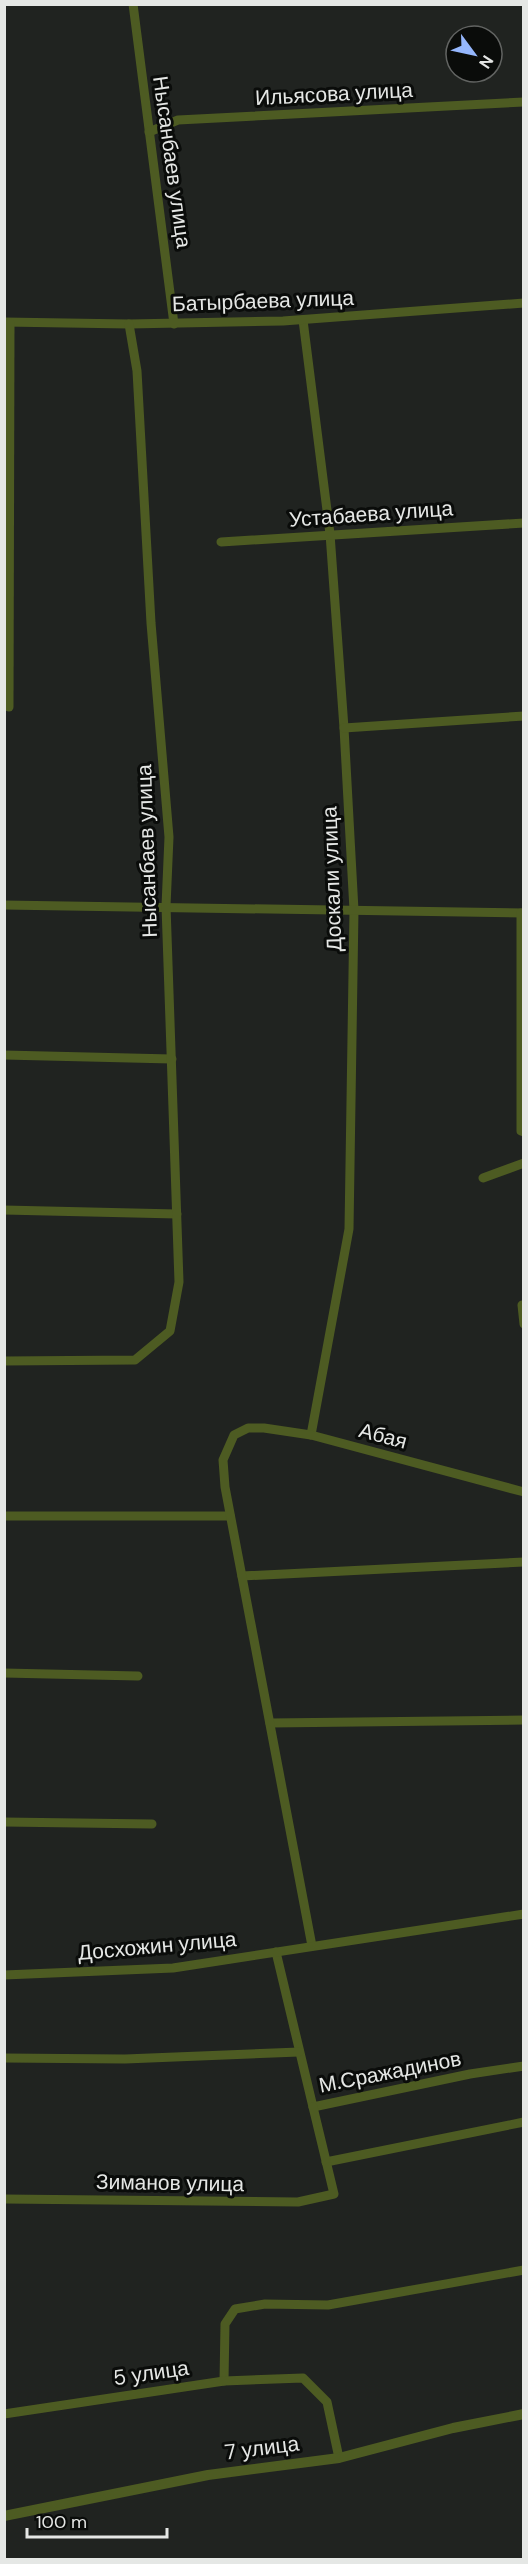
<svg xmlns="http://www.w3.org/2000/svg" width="528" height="2564" viewBox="0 0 528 2564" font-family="'DM Sans',sans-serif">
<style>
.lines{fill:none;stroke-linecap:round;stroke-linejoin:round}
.minor{stroke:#4d5b22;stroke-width:9}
.tertiary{stroke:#4d5b22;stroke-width:10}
.labels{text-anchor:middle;stroke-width:6;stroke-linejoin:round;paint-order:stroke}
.street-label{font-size:21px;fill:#e5e7e5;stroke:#0a0c0a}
</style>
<rect width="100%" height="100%" fill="#202320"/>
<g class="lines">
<g class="minor">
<path d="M133,4L174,324"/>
<path d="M149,132L178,120L524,102"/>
<path d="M303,320L330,534L344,728L354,910L349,1229L311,1435"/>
<path d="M4,322L129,324L283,321L524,303"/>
<path d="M221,542L524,523"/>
<path d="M9,707L10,323"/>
<path d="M344,728L524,716"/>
<path d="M4,905L524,913"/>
<path d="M521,913V1131L524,1132"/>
<path d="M4,1055L172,1059"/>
<path d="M483,1178L524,1163"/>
<path d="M4,1210L177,1214"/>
<path d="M522,1305L524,1324"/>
<path d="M4,1361L135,1360L170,1331L179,1282L166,906L169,837L151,623L137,371L129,324"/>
<path d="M4,1516H230"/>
<path d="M242,1576L524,1562"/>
<path d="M4,1673L138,1676"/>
<path d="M270,1723L524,1720"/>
<path d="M4,1822L152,1824"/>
<path d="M312,1946L225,1487L223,1460L234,1435L248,1428H264L311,1435L524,1492"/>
<path d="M276,1952L313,2107L470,2074L524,2066"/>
<path d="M4,1975L173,1968L524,1914"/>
<path d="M4,2058L125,2059L299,2052"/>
<path d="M326,2162L524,2122"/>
<path d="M4,2199L298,2202L334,2194L313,2107"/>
<path d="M224,2381L225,2324L235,2309L265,2304L328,2305L524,2270"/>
<path d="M4,2414L224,2381L303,2378L327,2402L339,2458"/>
</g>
<path class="tertiary" d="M4,2516L208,2475L339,2458L453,2428L524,2414"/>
</g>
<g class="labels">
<g class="street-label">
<text transform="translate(334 94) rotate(-3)" y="7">Ильясова улица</text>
<text transform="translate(172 162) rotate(82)" y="7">Нысанбаев улица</text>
<text transform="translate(263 301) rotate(-2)" y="7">Батырбаева улица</text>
<text transform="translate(371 514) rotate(-4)" y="7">Устабаева улица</text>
<text transform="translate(147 851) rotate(-92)" y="7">Нысанбаев улица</text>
<text transform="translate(332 879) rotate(-92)" y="7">Доскали улица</text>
<text transform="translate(383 1436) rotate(15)" y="7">Абая</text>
<text transform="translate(157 1946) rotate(-5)" y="7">Досхожин улица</text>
<text transform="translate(390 2072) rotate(-11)" y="7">М.Сражадинов</text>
<text transform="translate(170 2183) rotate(1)" y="7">Зиманов улица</text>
<text transform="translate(151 2373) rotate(-8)" y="7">5 улица</text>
<text transform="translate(262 2448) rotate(-7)" y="7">7 улица</text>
</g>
</g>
<rect width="528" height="2564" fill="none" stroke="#e5e7e5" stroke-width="12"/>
<g transform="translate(474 54) rotate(123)"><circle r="28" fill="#0a0c0a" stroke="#626462" stroke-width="1.5"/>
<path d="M0-4.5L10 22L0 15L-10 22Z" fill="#95b7fd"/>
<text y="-9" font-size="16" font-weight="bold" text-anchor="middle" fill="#e5e7e5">N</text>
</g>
<path d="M27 2528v9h140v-9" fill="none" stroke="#e5e7e5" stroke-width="3"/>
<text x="36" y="2528" font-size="18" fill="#e5e7e5" stroke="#0a0c0a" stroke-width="4.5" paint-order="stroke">100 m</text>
</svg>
